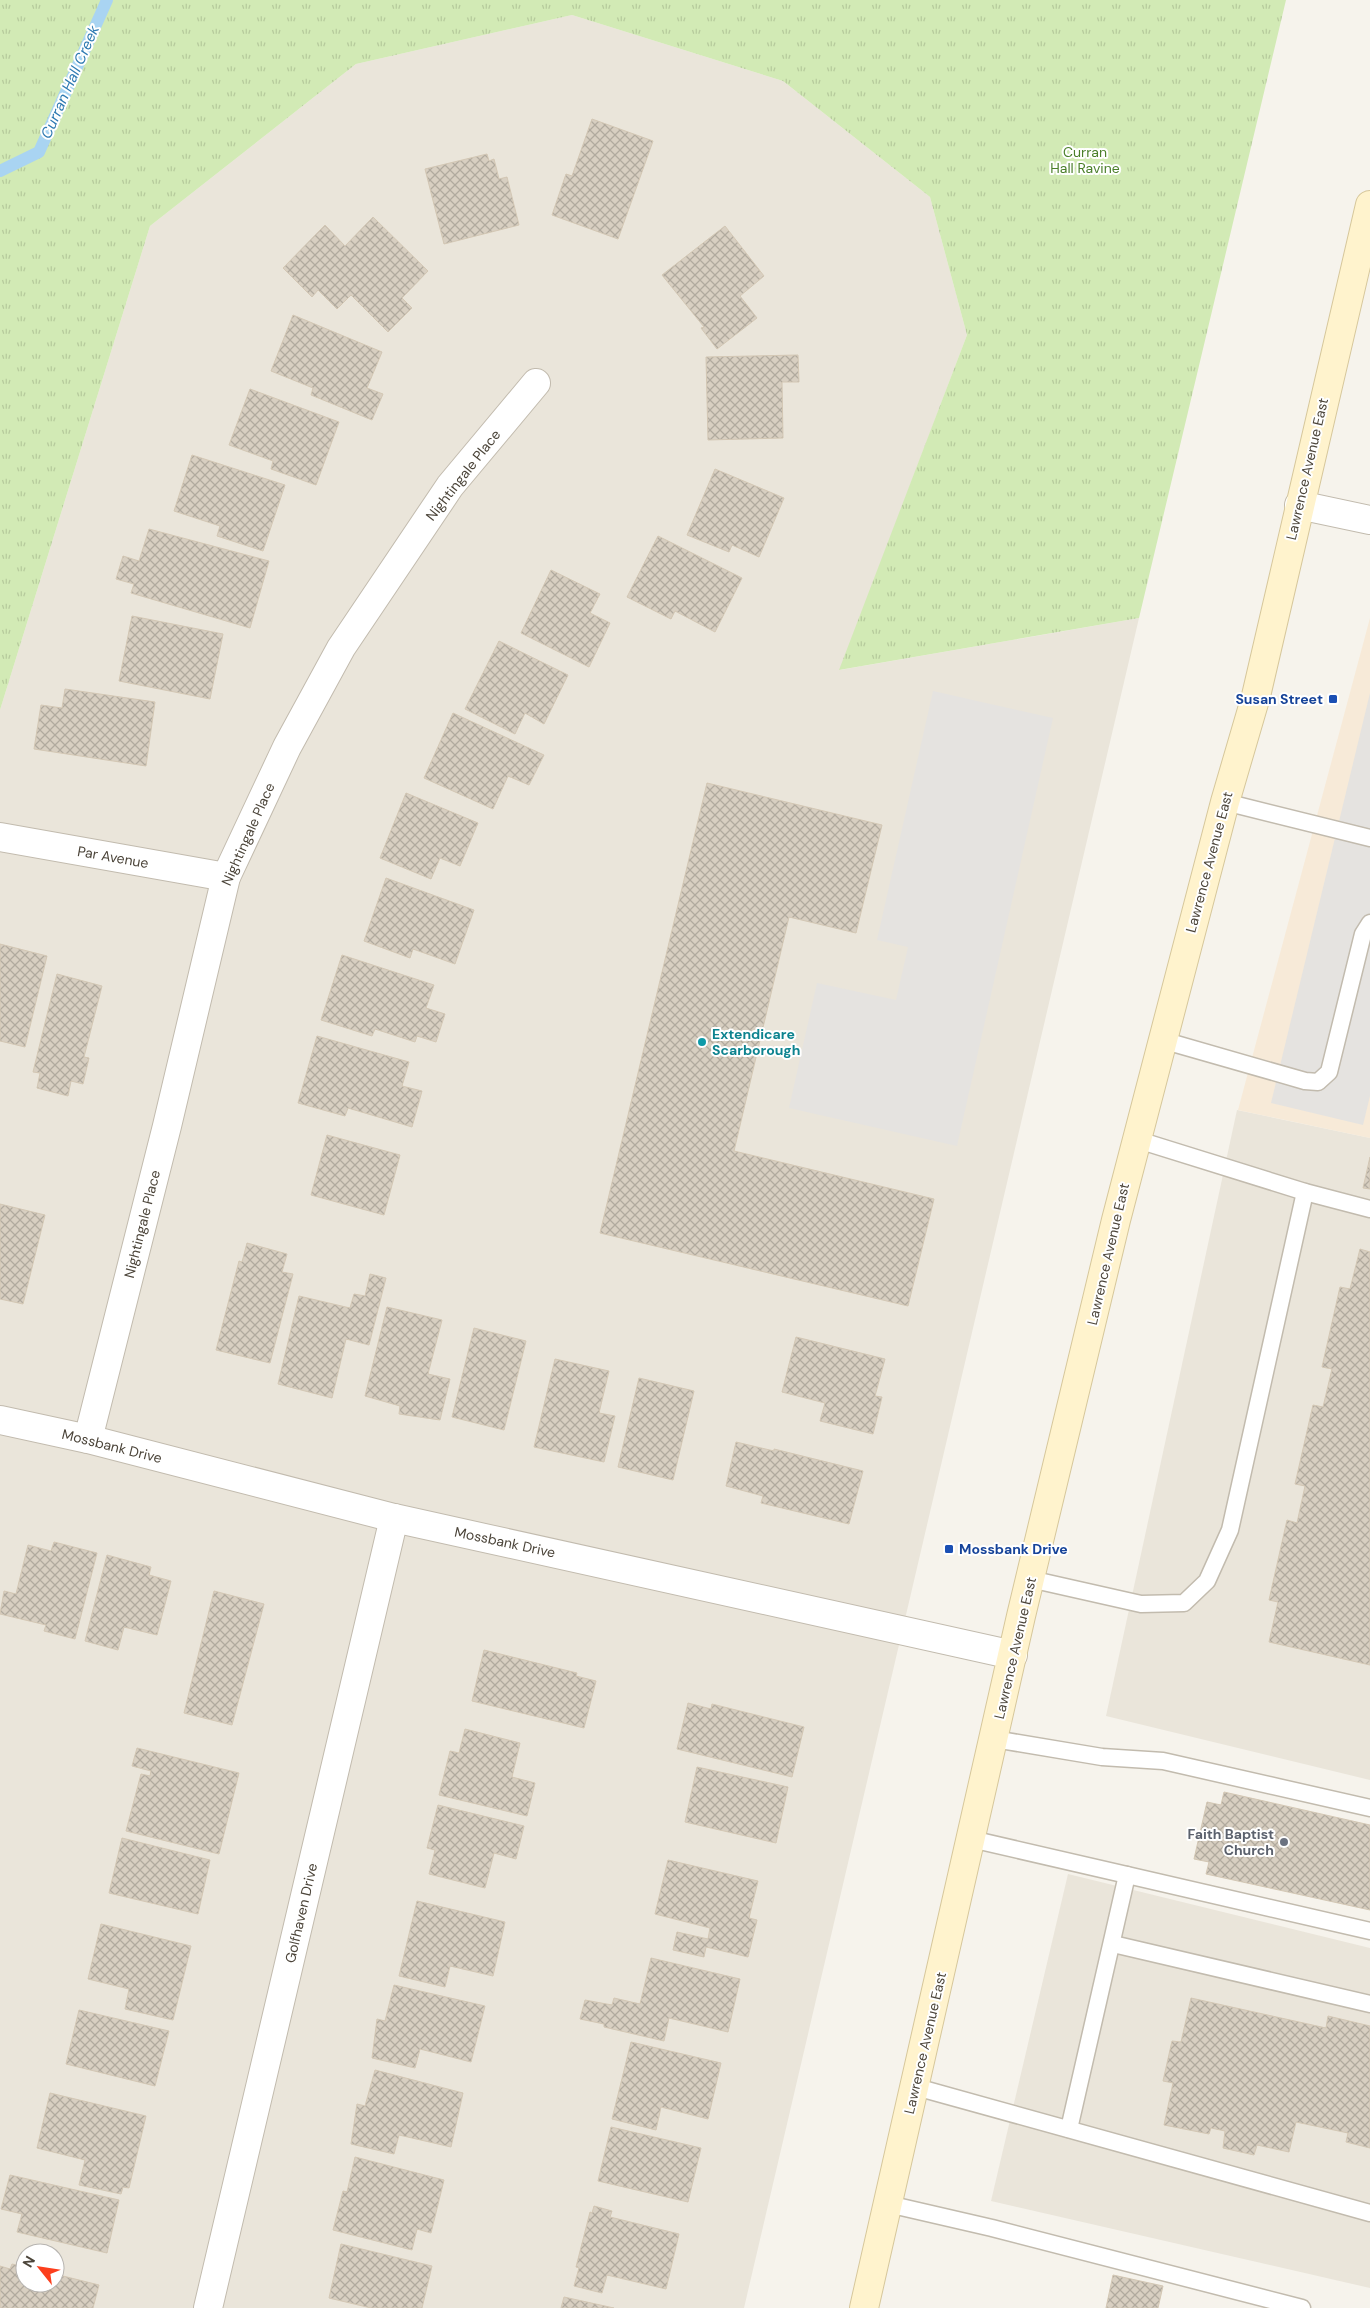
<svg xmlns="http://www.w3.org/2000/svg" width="1370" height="2308" viewBox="0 0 1370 2308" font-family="'DM Sans',sans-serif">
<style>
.residential{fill:#eae5da;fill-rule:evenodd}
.commercial{fill:#f7ead8}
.park{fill:url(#park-tufts)}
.parking{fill:#e5e3e0}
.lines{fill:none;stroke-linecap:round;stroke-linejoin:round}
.stream{stroke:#a9d4f2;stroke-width:12}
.building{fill:url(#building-cross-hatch);stroke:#d3c7b4}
.service-casing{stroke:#c2bbae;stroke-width:19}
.minor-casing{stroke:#c2bbae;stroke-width:30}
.secondary-casing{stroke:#d6c79b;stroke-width:30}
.service{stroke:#fff;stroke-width:16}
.minor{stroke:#fff;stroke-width:28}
.secondary{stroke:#fff3cd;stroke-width:28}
.transit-dot{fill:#1a4fb4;stroke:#fff;stroke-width:2}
.culture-dot{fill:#0f9aa8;stroke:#fff;stroke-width:2}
.worship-dot{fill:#6b7280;stroke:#fff;stroke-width:2}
.labels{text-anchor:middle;stroke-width:4;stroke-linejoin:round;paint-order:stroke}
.park-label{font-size:14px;fill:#4a7f2a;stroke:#fff}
.street-label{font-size:14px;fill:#4b4439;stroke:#fff}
.transit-label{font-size:14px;font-weight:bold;fill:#164399;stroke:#fff;text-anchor:end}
.culture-label{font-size:14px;font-weight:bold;fill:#0d838f;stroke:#fff;text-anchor:start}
.worship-label{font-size:14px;font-weight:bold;fill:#5b616d;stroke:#fff;text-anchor:end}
.water-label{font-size:15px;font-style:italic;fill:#2e7ab2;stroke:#fff}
</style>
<defs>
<pattern id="park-tufts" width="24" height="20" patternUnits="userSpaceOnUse" patternTransform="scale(1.25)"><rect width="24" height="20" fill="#d2eab5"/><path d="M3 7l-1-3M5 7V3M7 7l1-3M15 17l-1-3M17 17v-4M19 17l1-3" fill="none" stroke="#b6ca9c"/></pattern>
<pattern id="building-cross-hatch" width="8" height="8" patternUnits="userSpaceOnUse" patternTransform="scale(1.25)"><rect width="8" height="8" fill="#d8cfc1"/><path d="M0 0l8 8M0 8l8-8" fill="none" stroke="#b1aa9e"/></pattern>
</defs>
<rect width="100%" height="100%" fill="#f6f3ec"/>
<g class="residential">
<path d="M572,15L783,81L930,197L967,335L840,670L1139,618L744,2308H0V710L150,226L356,64ZM25,2253H55V2283H25Z"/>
<path d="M1237,1110L1370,1138V1780L1106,1716Z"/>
<path d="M1068,1874L1370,1948V2288L991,2201Z"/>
</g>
<path class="commercial" d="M1370,618V1138L1238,1110Z"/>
<path class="park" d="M0,0H1286L1139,618L839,670L967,335L930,197L783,81L572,15L356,64L150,226L0,710Z"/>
<g class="parking">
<path d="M933,691L1053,718L957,1146L789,1108L817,983L896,1000L908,947L877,940Z"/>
<path d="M1370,693V1096L1363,1125L1271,1103Z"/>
</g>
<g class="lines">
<path class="stream" d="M0,171L39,152L107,0"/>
</g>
<g class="building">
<path d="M592,119L653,141L618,239L552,215L566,174L572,176Z"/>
<path d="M487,154L489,161L494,159L499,179L507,177L519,225L444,244L425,169Z"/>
<path d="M373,217L428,271L402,298L412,308L388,332L351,295L337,309L318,290L312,297L283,268L325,225L345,246Z"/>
<path d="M725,226L764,276L740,296L757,318L717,349L701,328L704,327L662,275Z"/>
<path d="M293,315L382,352L367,388L383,394L372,420L311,395L313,388L271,371Z"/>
<path d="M798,355L799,382H782L783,438L708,440L706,357Z"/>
<path d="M250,389L339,422L316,485L271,469L273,461L229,445Z"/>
<path d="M192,455L285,485L263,551L217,536L220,526L174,511Z"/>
<path d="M715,469L784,498L759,557L732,545L729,552L687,535Z"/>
<path d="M149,529L269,561L250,628L131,593L134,584L116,579L123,556L139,561Z"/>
<path d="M658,536L742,578L715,632L675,611L671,619L627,597Z"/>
<path d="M551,570L600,594L590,613L610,623L589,667L521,633Z"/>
<path d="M132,616L223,634L210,699L119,681Z"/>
<path d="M499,641L568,675L544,724L525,713L515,734L465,709Z"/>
<path d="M65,689L155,702L146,766L34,749L41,705L62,708Z"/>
<path d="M453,713L544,755L529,785L508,776L493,809L424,778Z"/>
<path d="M707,783L882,825L856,933L789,917L734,1151L934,1199L908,1306L600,1233Z"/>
<path d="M406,793L478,823L460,866L440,858L431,879L380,858Z"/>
<path d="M386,878L474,910L455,964L413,949L410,958L364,941Z"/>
<path d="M0,944L47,956L25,1047L0,1041Z"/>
<path d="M342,955L434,985L426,1008L445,1014L436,1042L417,1036L415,1042L375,1029L372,1036L321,1020Z"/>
<path d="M57,974L102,986L84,1057L89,1058L83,1084L71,1081L68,1096L37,1088L40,1073L33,1072Z"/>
<path d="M317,1036L409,1062L402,1086L422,1091L412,1127L348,1108L345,1116L298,1103Z"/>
<path d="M327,1135L400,1155L384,1215L311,1195Z"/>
<path d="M1370,1157V1189L1363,1188Z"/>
<path d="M0,1204L45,1215L23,1304L0,1299Z"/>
<path d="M247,1243L287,1254L282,1272L293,1274L270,1363L216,1350L239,1261L242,1262Z"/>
<path d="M1360,1249L1370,1252V1665L1269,1642L1278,1602L1269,1600L1287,1520L1297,1523L1305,1486L1295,1484L1313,1405L1323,1407L1332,1369L1322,1367L1340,1287L1350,1289Z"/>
<path d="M370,1274L386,1278L369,1345L346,1339L332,1398L278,1384L299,1296L350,1308L354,1294L365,1296Z"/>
<path d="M387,1307L442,1320L428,1374L450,1379L440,1420L399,1414L400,1406L365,1396Z"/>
<path d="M474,1328L526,1341L504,1430L452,1417Z"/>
<path d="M796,1337L885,1359L875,1396L882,1397L873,1434L820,1421L825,1403L782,1392Z"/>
<path d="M555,1359L609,1371L599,1413L615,1416L604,1462L534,1447Z"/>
<path d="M639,1378L694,1391L673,1480L618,1467Z"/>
<path d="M736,1442L774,1451V1449L863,1471L849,1524L761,1503L763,1496L726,1486Z"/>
<path d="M54,1542L97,1553L75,1639L44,1631L46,1625L0,1614L4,1591L16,1594L28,1545L51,1551Z"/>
<path d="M107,1555L151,1567L149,1575L171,1581L157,1635L124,1627L118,1650L85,1641Z"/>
<path d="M214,1591L264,1604L232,1725L184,1713Z"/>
<path d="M484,1650L577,1673L576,1676L596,1681L584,1728L472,1701Z"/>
<path d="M688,1703L711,1709L712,1704L804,1727L792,1777L677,1749Z"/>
<path d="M465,1729L520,1743L512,1777L535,1783L527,1816L439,1795L450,1751L459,1753Z"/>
<path d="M137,1748L239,1773L219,1854L126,1831L141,1774L150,1776L151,1771L132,1766Z"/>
<path d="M697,1767L788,1787L776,1843L685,1822Z"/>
<path d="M1224,1792L1370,1825V1910L1206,1874L1209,1862L1194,1859L1207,1802L1221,1805Z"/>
<path d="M438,1805L524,1826L516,1859L494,1853L485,1888L429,1874L435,1850L427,1848Z"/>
<path d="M122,1838L210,1860L198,1914L109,1893Z"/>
<path d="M668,1860L758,1881L749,1918L757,1920L748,1957L706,1947L704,1957L673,1950L677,1932L708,1939L710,1928L655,1914Z"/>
<path d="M417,1901L505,1922L493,1976L450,1966L445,1987L399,1976Z"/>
<path d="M101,1924L191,1946L173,2020L125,2009L129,1989L88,1979Z"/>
<path d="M651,1958L740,1979L728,2032L669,2018L664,2041L604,2027V2024L580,2019L585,2000L612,2005L614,1998L640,2004Z"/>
<path d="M394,1985L485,2006L471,2062L420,2049L415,2068L372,2058L377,2019L385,2021Z"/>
<path d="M1191,1998L1326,2028L1328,2016L1370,2026V2148L1346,2142L1348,2133L1296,2122L1289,2152L1257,2145L1254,2155L1223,2148L1225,2131L1211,2128L1209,2134L1164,2125L1173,2083L1163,2081L1172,2041L1181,2042Z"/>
<path d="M79,2010L169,2031L155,2086L66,2064Z"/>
<path d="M631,2042L721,2063L708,2119L661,2107L656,2130L612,2119Z"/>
<path d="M375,2070L463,2093L451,2147L399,2135L394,2154L351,2144L357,2104L365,2106Z"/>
<path d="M50,2093L146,2116L129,2188L123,2187L121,2194L79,2185L85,2160L37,2148Z"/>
<path d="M611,2127L701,2148L688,2202L598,2181Z"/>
<path d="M355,2157L444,2180L431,2233L417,2229L412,2250L333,2230L343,2191L347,2192Z"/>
<path d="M10,2175L119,2200L107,2253L17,2232L22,2214L1,2209Z"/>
<path d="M594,2206L612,2211L610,2217L679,2234L666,2289L607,2275L602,2293L574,2286L579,2268L576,2267L590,2212L592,2213Z"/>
<path d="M341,2244L432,2266L422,2308H371L329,2298Z"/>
<path d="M12,2264L25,2267V2283H55V2274L99,2285L93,2308H0V2266L10,2269Z"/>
<path d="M1113,2275L1163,2286L1158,2308H1106Z"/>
<path d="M564,2297L614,2308H561Z"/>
</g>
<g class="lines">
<g class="service-casing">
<g id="service">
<path d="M1225,802L1370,838"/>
<path d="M1162,1040L1305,1081L1318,1082L1329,1072L1363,934L1370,923"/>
<path d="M1135,1139L1305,1192L1370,1209"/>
<path d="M1030,1579L1141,1604L1184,1603L1207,1581L1230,1530L1305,1192"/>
<path d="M994,1739L1102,1757L1163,1761L1370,1808"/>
<path d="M971,1839L1127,1875L1069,2129"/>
<path d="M1127,1875L1370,1931"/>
<path d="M1113,1944L1370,2004"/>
<path d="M916,2087L1370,2213"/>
<path d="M888,2204L992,2228L1302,2308"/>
</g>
</g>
<g class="minor-casing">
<g id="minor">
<path d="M1299,505L1370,520"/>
<path d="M0,837L226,877"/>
<path d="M0,1420L88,1439L394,1518L1013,1655"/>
<path d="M88,1439L167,1126L226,877L287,747L341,648L450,486L536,383"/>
<path d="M208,2308L394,1518"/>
</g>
</g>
<g class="secondary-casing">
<path id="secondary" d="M864,2308L1021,1616L1116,1220L1225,802L1256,696L1370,205"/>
</g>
<use href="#service" class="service"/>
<use href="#minor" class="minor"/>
<use href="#secondary" class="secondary"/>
</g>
<g class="transit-dot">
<rect x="1328" y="694" width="10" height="10" rx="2.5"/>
<rect x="944" y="1544" width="10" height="10" rx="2.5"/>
</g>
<circle class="culture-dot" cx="702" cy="1042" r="5"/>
<circle class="worship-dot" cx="1284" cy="1842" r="5"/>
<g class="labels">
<g class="park-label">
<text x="1085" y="157">Curran<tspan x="1085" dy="16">Hall Ravine</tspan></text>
</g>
<g class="street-label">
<text transform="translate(1307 469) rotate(-77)" y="5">Lawrence Avenue East</text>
<text transform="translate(463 475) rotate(-52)" y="5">Nightingale Place</text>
<text transform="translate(248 834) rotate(-66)" y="5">Nightingale Place</text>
<text transform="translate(113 857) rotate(10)" y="5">Par Avenue</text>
<text transform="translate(1209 862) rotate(-75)" y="5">Lawrence Avenue East</text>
<text transform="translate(142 1224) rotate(-76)" y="5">Nightingale Place</text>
<text transform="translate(1108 1254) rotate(-77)" y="5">Lawrence Avenue East</text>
<text transform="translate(112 1446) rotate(14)" y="5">Mossbank Drive</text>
<text transform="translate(505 1542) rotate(12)" y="5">Mossbank Drive</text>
<text transform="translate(1015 1648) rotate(-77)" y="5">Lawrence Avenue East</text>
<text transform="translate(301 1913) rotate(-77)" y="5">Golfhaven Drive</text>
<text transform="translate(925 2043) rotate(-77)" y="5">Lawrence Avenue East</text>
</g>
<g class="transit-label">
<text x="1323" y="704">Susan Street</text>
<text x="959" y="1554" text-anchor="start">Mossbank Drive</text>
</g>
<g class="culture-label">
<text x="712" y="1039">Extendicare<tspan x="712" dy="16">Scarborough</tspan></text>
</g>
<g class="worship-label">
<text x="1274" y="1839">Faith Baptist<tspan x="1274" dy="16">Church</tspan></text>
</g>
<g class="water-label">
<text transform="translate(70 82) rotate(-66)" y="5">Curran Hall Creek</text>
</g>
</g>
<g transform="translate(40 2268) rotate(300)"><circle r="24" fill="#ffffff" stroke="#b7b4b0"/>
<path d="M0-4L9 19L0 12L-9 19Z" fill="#fc3f1d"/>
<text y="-8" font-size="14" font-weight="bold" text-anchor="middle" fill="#4b4439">N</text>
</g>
</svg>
